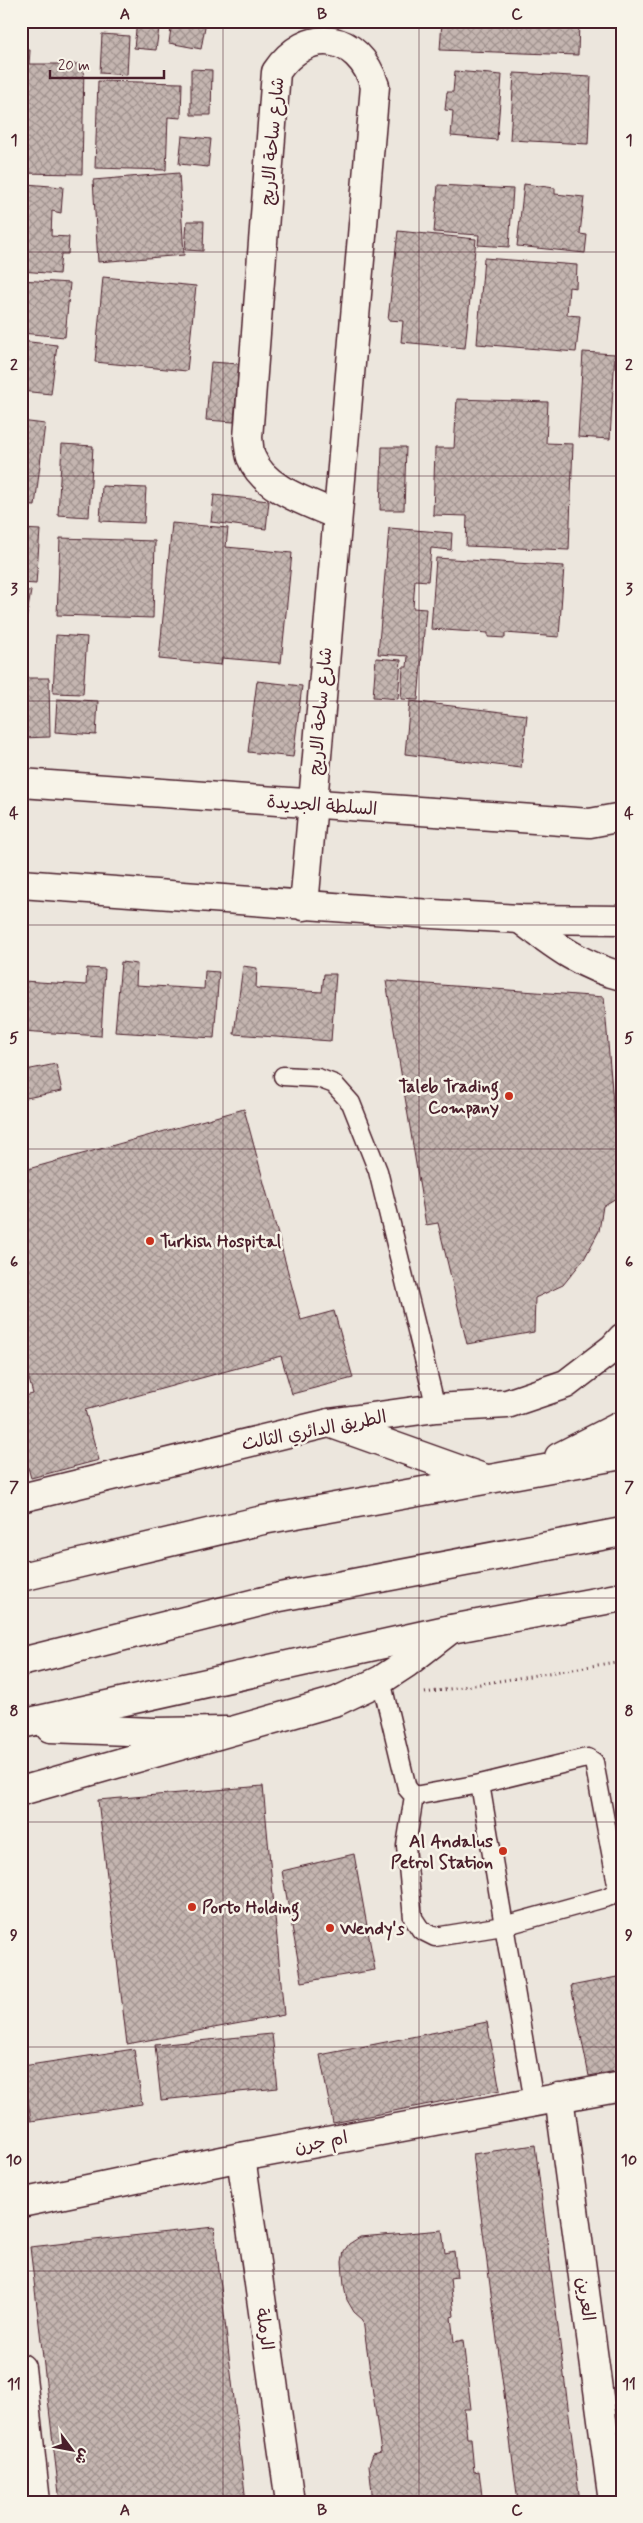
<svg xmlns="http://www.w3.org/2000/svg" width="643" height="2523" viewBox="0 0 643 2523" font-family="Mynerve,'Playpen Sans Arabic',sans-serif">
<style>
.building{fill:url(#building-cross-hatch);stroke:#4a1f2b}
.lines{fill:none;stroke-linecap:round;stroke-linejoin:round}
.service-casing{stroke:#4a1f2b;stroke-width:21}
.minor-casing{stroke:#4a1f2b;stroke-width:31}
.trunk-casing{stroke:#4a1f2b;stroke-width:31}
.path{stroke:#4a1f2b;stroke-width:3;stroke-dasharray:1 4;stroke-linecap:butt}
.service{stroke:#f7f3e8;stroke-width:18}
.minor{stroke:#f7f3e8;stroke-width:28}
.trunk{stroke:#f7f3e8;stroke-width:28}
.grid{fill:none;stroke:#4a1f2b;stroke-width:1;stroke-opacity:0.55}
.poi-dot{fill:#c8321e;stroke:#f7f3e8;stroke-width:2}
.labels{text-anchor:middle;stroke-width:5;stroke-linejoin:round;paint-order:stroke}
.street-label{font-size:18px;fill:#4a1f2b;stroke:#f7f3e8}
.poi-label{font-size:18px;font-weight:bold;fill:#4a1f2b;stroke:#f7f3e8;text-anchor:start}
.neatline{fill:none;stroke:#4a1f2b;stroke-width:2}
.grid-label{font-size:16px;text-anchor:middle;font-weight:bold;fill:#4a1f2b}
</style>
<defs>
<pattern id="building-cross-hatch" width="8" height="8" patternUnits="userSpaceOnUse" patternTransform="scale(1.25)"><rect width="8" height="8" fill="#c4b5b0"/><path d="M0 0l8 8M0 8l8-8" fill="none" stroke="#a1938f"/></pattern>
</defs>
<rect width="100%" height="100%" fill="#ece6dd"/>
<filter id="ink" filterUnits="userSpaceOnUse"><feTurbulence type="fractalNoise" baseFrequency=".02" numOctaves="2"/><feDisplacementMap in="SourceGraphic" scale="10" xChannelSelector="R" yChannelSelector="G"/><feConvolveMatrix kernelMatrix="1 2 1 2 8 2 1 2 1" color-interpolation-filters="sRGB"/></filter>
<g filter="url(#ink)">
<g class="building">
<path d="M137,21H160L156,50L134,48Z"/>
<path d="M172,21H206L201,49L169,43Z"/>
<path d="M442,21H579L578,55L440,50Z"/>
<path d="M102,34L129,36L127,75L100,73Z"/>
<path d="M21,50H30L29,64H84L82,174L21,173Z"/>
<path d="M191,69L212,70L211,115H191Z"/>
<path d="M455,71L502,75L497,140L451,136L453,111L445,110L447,92H453Z"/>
<path d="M514,73L591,77L588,144L510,140Z"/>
<path d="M98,81L182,83L181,118L168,117L166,170L95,168Z"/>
<path d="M182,136L211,139L208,167L179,164Z"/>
<path d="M179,173L184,255L98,262L93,180Z"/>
<path d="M26,184L63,187L61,213L52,211L51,236L69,237L68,254H61L59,274L21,271V190L25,191Z"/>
<path d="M524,184L555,188V194L584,197L580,234L587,235L585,253L517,246Z"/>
<path d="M438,185L513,189L509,247L478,245L479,235L434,232Z"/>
<path d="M187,221H204L203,251L185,250Z"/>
<path d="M398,231L476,239L465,348L401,342L403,321L388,320Z"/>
<path d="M484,258L577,265L576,288L569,287L567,315L580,316L576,352L477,344Z"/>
<path d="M103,277L196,286L187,371L95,362Z"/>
<path d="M21,280L70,283L65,337L21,333Z"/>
<path d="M21,341L57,345L51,394L21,391Z"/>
<path d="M583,352L615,354L610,439L578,437Z"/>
<path d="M211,362L239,364L234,422L206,420Z"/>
<path d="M457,399L548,402L546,443L573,444L569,550L466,546L467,516L433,515L435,448H454Z"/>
<path d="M21,421L45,424L35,506L21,505Z"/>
<path d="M62,444L93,446L89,517L58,515Z"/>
<path d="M382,447H406L404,510H380Z"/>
<path d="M102,486L146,488L144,523L100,521Z"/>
<path d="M214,495L269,501L266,529L211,522Z"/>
<path d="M172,523L228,528L226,547L292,553L281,663L222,658L221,665L159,659Z"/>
<path d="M389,528L452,533L451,550L431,548L428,581L415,580L413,608L426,609L418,700L401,699L403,667H407L408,656L378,654Z"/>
<path d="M21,529L40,530L36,584L21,583Z"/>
<path d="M60,538L155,541L153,618L57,615Z"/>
<path d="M436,558L564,566L559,637L505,633V638L488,637V633L431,629Z"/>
<path d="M21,590L31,591L25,626L21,625Z"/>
<path d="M56,635L87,637L83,694L53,693Z"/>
<path d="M376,658L401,660L398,699L373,697Z"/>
<path d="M21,678H49L50,737L21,738Z"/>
<path d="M257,681L302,686L293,757L248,752Z"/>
<path d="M57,699L98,701L96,735L55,732Z"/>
<path d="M410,701L527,715L521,768L405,754Z"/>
<path d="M21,962H24L23,981L86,985L87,968L105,969L101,1036L21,1031Z"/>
<path d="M121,962L137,964L136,985L204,989L205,971L219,972L214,1038L115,1032Z"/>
<path d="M243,966L257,968L256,988L322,992L324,974H336L331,1041L234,1034Z"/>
<path d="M386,981L604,997L621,1195L603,1206L599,1231L584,1259L563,1285L535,1298L534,1332L467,1344L438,1223L426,1225Z"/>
<path d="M56,1064L62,1091L21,1099V1071Z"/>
<path d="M244,1109L301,1320L334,1311L353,1378L292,1394L281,1356L85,1410L99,1460L31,1478L21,1444V1397L33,1394L21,1349V1171Z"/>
<path d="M263,1786L284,2015L127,2044L98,1800Z"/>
<path d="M354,1854L375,1970L302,1982L282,1871Z"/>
<path d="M622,1976V2070L589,2076L571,1986Z"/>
<path d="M487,2022L500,2090L333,2123L320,2055Z"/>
<path d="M272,2034L278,2088L161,2100L155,2045Z"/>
<path d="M134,2049L142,2104L31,2121L23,2066Z"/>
<path d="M535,2145L580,2502H518L473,2154Z"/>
<path d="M214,2227L246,2502H60L30,2247Z"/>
<path d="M442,2230L445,2253L454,2251L457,2277L450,2278L454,2316L451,2317L454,2342L463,2340L471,2409H464L467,2438H471L474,2472L479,2471L482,2496L477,2497V2502H373L369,2465L373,2454L381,2452L363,2320L354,2312L347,2300L344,2285L342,2262L344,2251L349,2244L360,2237Z"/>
</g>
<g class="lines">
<g class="service-casing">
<g id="service">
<path d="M283,1076L318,1078L334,1084L351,1103L378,1171L436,1408"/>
<path d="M381,1680L407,1788L414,1796L480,1784L582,1759L588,1758L594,1762L617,1884L615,1892L608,1897L503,1926L435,1937L421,1930L413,1918L406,1846L414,1796"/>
<path d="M480,1784L534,2102"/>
</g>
</g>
<g class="minor-casing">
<g id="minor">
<path d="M21,783L590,823L622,817"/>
<path d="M21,884L416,913L520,919L622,920"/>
<path d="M304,906L375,86C358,32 307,26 276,72L248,438C249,444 249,451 251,457C264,490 308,502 337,515"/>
<path d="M520,919C553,944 582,967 622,976"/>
<path d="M21,1498L329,1423L436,1408L507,1404L566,1384L613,1348L622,1338"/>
<path d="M21,1791L337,1701L381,1680L407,1663L451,1629"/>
<path d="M559,2097L613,2502"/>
<path d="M241,2157L290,2502"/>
<path d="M21,2203L241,2157L622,2086"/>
<path d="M21,2368L36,2502"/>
</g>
</g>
<g class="trunk-casing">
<g id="trunk">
<path d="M329,1423L486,1479"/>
<path d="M559,1457L622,1425"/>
<path d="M21,1577L263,1520L622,1455"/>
<path d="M21,1662L280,1597L622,1532"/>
<path d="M21,1724L451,1629L622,1597"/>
<path d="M50,1728L154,1732L226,1731"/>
</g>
</g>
<path class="path" d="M425,1693L622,1661"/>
<use href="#service" class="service"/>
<use href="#minor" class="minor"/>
<use href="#trunk" class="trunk"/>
</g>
</g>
<path class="grid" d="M223,21V2502M419,21V2502M21,252H622M21,476H622M21,701H622M21,925H622M21,1149H622M21,1374H622M21,1598H622M21,1822H622M21,2047H622M21,2271H622"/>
<g class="poi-dot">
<circle cx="509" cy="1096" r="5"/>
<circle cx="150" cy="1241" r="5"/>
<circle cx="503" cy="1851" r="5"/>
<circle cx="192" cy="1907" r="5"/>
<circle cx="330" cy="1928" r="5"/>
</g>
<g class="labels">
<g class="street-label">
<text transform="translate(272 141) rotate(-85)" y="6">شارع ساحة الاريج</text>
<text transform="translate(320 711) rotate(-85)" y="6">شارع ساحة الاريج</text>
<text transform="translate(322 805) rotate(4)" y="6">السلطة الجديدة</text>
<text transform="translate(314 1430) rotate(-11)" y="6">الطريق الدائري الثالث</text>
<text transform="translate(321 2142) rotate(-11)" y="6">ام جرن</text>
<text transform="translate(586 2299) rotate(82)" y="6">العرين</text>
<text transform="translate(265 2329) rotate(82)" y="6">الرملة</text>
</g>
<g class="poi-label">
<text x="499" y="1092" text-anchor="end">Taleb Trading<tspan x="499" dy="21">Company</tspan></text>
<text x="160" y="1247">Turkish Hospital</text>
<text x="493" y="1847" text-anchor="end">Al Andalus<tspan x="493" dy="21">Petrol Station</tspan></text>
<text x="202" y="1913">Porto Holding</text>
<text x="340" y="1934">Wendy's</text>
</g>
</g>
<rect width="643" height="2523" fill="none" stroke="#f7f3e8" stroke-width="55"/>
<g transform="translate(72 2450) rotate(122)" stroke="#f7f3e8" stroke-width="4" paint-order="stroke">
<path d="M0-4L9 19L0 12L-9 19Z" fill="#4a1f2b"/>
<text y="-8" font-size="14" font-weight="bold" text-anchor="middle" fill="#4a1f2b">ش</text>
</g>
<path d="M50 70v8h114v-8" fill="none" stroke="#4a1f2b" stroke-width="2.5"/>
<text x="58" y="70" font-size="15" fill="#4a1f2b" stroke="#f7f3e8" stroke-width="4" paint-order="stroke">20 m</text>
<rect x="28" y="28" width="588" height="2468" class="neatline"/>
<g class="grid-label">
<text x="125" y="19">A</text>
<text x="322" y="19">B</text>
<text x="517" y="19">C</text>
<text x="14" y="145">1</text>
<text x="629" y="145">1</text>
<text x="14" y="370">2</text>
<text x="629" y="370">2</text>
<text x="14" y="594">3</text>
<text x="629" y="594">3</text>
<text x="14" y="818">4</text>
<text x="629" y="818">4</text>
<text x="14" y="1043">5</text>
<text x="629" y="1043">5</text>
<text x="14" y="1267">6</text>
<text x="629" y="1267">6</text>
<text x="14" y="1492">7</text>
<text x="629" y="1492">7</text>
<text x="14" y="1716">8</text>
<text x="629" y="1716">8</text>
<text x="14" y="1940">9</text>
<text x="629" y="1940">9</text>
<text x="14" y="2165">10</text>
<text x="629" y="2165">10</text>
<text x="14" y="2389">11</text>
<text x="629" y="2389">11</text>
<text x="125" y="2515">A</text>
<text x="322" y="2515">B</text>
<text x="517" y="2515">C</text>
</g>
</svg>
